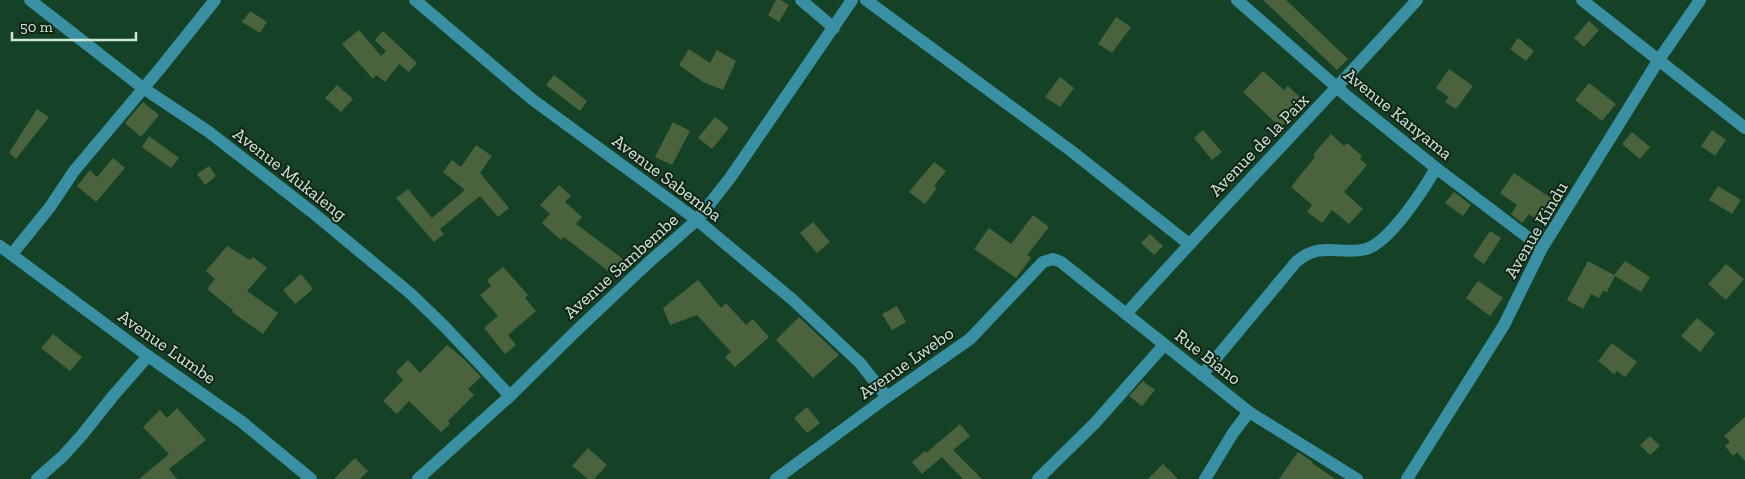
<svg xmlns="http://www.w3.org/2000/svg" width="1745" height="479" viewBox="0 0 1745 479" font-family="'Zilla Slab',serif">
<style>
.building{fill:#4b633c}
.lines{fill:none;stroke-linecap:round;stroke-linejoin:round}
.minor{stroke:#3a90a3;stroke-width:12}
.labels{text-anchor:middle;stroke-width:4;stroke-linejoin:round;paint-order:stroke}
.street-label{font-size:18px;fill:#d0e7d6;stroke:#112418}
</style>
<rect width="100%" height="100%" fill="#154227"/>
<g class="building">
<path d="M776,0H781L789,5L779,22L768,15Z"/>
<path d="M1263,0H1286L1348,59L1337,70Z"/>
<path d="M250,11L267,22L260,33L242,22Z"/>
<path d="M1116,17L1131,27L1112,53L1098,44Z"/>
<path d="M1589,21L1599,30L1584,47L1574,38Z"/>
<path d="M359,30L381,56L386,51L375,40L383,31L417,63L409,72L399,64L385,82L376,75L373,79L342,44Z"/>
<path d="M1518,38L1534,51L1526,61L1510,49Z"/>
<path d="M689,49L710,63L717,50L736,61L723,90L703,82L679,65Z"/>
<path d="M1449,69L1473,86L1456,109L1445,102L1449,97L1436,88Z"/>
<path d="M1263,71L1284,90L1288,86L1305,102L1281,128L1243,92Z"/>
<path d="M554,75L587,101L580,111L546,85Z"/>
<path d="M1060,77L1074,88L1060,107L1045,97Z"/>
<path d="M1589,83L1616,104L1602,121L1575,100Z"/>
<path d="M337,85L353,99L341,112L325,98Z"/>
<path d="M143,102L159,115L141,137L125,123Z"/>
<path d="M37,109L49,117L16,159L9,153Z"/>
<path d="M715,117L729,128L712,149L698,138Z"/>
<path d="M673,122L690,131L672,165L655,157Z"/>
<path d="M1203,130L1222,152L1212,160L1194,138Z"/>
<path d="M1712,130L1726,140L1715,156L1701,146Z"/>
<path d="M1632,132L1650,147L1640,159L1622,144Z"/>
<path d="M1331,134L1344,146L1347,143L1362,156L1360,159L1367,165L1344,192L1363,209L1349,224L1332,210L1322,223L1307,212L1312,205L1291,187L1315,157L1313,155Z"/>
<path d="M149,136L179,158L171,168L142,147Z"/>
<path d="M476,145L492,156L480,173L509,208L498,217L480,196L440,229L444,234L434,242L396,198L408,189L432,218L465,190L443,172L452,160L461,167Z"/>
<path d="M113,158L125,168L96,202L77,186L90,170L97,177Z"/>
<path d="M934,162L946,171L934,186L937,188L925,204L909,192Z"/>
<path d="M209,166L216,176L205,185L197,174Z"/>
<path d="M1514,173L1552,199L1537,220L1529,214L1522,223L1511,214L1517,205L1500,193Z"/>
<path d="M559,185L571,196L565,202L582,217L576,224L623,259L612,274L564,237L561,240L542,223L550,214L540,205Z"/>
<path d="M1718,186L1741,200L1732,214L1709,200Z"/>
<path d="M1454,192L1471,205L1463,216L1445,203Z"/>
<path d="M1033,215L1049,227L1027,255L1031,258L1016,278L974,249L989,228L1011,244Z"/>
<path d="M813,222L830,242L817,253L800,233Z"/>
<path d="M1490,231L1501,238L1484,264L1473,256Z"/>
<path d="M1150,234L1163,246L1154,255L1141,243Z"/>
<path d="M227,246L250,260L253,257L267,268L247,291L278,313L263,334L232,312L233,310L207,289L215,279L206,271Z"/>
<path d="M1588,261L1614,275L1625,261L1650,277L1641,292L1615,276L1607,292L1603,291L1599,298L1591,294L1583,309L1567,300Z"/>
<path d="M1726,264L1744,279L1726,300L1708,284Z"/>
<path d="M503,267L528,295L525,298L536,311L508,335L516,345L505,354L484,328L498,316L480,295L491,286L487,280Z"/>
<path d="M301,274L313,289L295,304L283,290Z"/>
<path d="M698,280L721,308L726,303L746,325L753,319L769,337L735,367L725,357L731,352L697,315L670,325L663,308Z"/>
<path d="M1478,281L1503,298L1490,316L1466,298Z"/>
<path d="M897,306L906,322L892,330L882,314Z"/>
<path d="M799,317L839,355L813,378L776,340Z"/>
<path d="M1697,318L1715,333L1700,352L1681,336Z"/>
<path d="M53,334L82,357L70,371L41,348Z"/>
<path d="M1612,343L1637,362L1625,377L1617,371L1614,374L1598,361Z"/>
<path d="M447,345L464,359L481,377L468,389L474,395L448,421L450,424L441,432L409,401L397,414L383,401L403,380L396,372L408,360L420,373Z"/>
<path d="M1143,381L1155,390L1142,406L1129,396Z"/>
<path d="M807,407L820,423L807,433L794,418Z"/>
<path d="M177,408L206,440L169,469L177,479H139L169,454L143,427L160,410L167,418Z"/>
<path d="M1745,417V461L1737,452L1733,456L1725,446L1730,442L1724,436Z"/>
<path d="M960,424L970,436L953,450L982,479H963L942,457L922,474L912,462L925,451L926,453Z"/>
<path d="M1650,436L1660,446L1650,455L1640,445Z"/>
<path d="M588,448L607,465L594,479H588L572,466Z"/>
<path d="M1298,452L1313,462L1312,463L1335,479H1279Z"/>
<path d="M355,458L368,471L360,479H334Z"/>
<path d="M1163,464L1178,479H1148Z"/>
</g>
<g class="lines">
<g class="minor">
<path d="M30,0L143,88L209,132L312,212L376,265L411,294L445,327L510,396"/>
<path d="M415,0L533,100L697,220L793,300L860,363L887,397"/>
<path d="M801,0L834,28"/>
<path d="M866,0L1070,150L1189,244"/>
<path d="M1237,0L1348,97L1436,168L1542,248"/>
<path d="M1582,0L1745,128"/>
<path d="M0,246L148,356L242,422L311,479"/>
<path d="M12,254L50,207L74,171L158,71L215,0"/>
<path d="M1126,314C1221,208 1321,106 1417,0"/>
<path d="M1202,375L1296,262C1322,240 1340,256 1366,249C1390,242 1424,189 1436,168"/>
<path d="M37,479L63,456L82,435L113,396L148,356"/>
<path d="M418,479L510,396L576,331L648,263L697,220L730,178L852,0"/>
<path d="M776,479L887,397L970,339L1043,262L1053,259L1061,262L1249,412L1357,479"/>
<path d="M1038,479L1095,423L1164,345"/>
<path d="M1205,479L1233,433L1249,412"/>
<path d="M1407,479L1504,325L1542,248L1658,61L1700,0"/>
</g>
</g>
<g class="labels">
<g class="street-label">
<text transform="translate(1398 114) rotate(39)" y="6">Avenue Kanyama</text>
<text transform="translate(1259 145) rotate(-46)" y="6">Avenue de la Paix</text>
<text transform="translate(290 174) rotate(38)" y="6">Avenue Mukaleng</text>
<text transform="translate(667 178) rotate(37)" y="6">Avenue Sabemba</text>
<text transform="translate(1536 230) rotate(-60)" y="6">Avenue Kindu</text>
<text transform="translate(621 266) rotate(-42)" y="6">Avenue Sambembe</text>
<text transform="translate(167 347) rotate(35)" y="6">Avenue Lumbe</text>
<text transform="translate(1208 357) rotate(38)" y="6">Rue Biano</text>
<text transform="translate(906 363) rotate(-35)" y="6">Avenue Lwebo</text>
</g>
</g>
<path d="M12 32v8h124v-8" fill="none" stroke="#d0e7d6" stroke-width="2.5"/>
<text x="20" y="32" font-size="15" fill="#d0e7d6" stroke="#112418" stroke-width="4" paint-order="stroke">50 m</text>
</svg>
